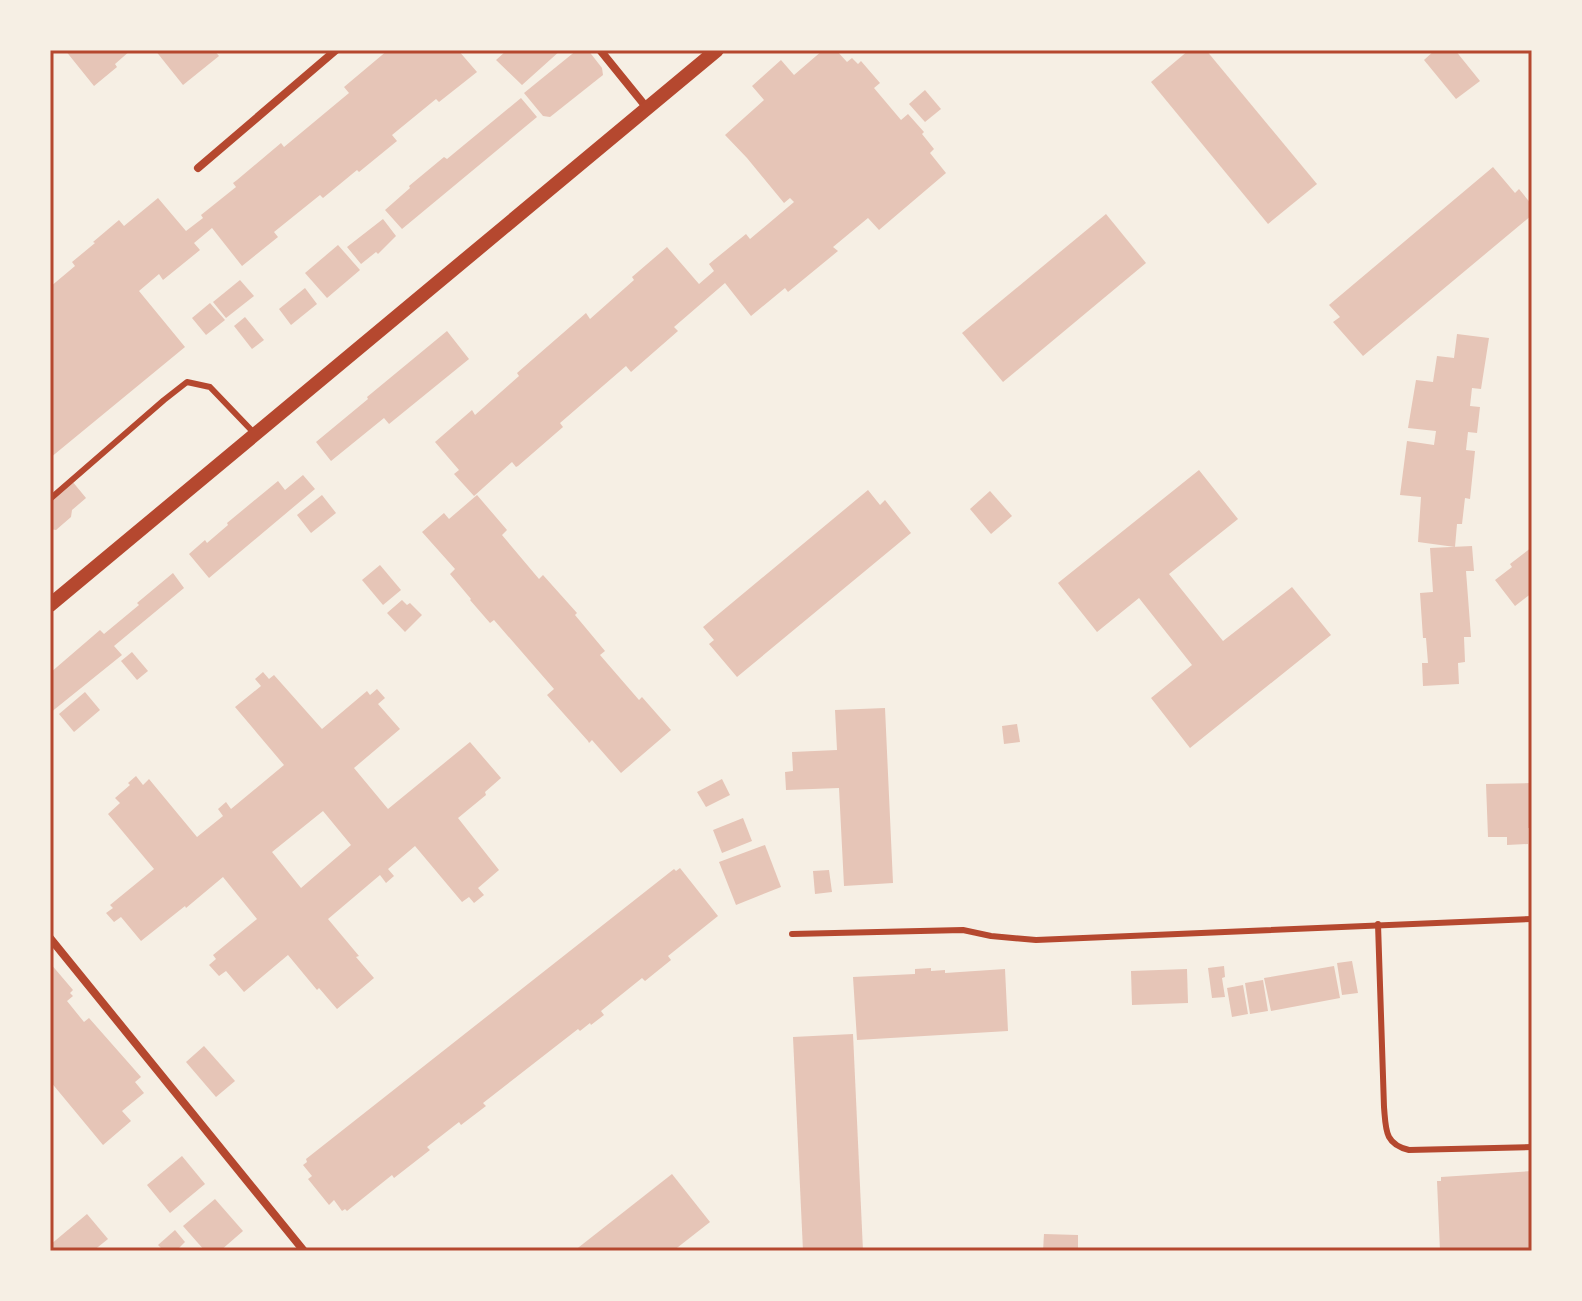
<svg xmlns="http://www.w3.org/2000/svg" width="1582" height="1301" viewBox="0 0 1582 1301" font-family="Arial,sans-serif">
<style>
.building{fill:#e6c5b7;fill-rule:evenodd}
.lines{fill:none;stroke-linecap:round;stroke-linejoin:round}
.service{stroke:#b5482f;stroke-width:6}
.minor{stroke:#b5482f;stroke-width:8}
.tertiary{stroke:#b5482f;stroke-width:14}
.neatline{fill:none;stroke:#b5482f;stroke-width:3}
</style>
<rect width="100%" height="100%" fill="#f6efe4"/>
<g class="building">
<path d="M65,50H131L115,64L117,67L94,86Z"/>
<path d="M155,50H214L219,56L183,85Z"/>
<path d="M388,50H458L477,72L439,102L436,99L392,135L397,141L359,172L357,170L323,198L320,195L274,232L278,237L242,266L212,228L194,243L200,250L163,280L159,274L139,291L185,347L50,458V287L75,266L72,262L95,243L93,242L119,220L124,226L158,198L186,231L203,218L201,215L236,187L233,183L237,180L281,143L284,147L349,93L344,87Z"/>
<path d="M504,50H561L522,85L496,60L506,51Z"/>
<path d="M577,50H588L602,68L603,75L550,117L543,116L524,93Z"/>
<path d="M823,50H836L847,62L852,58L858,64L861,61L880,83L874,88L901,120L908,114L924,132L922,134L934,149L930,153L946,173L879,230L868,218L833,247L838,251L788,292L785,288L751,316L725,283L674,327L678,331L631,372L626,366L560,423L563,427L518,466L516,467L512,462L474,496L454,474L459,470L435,442L472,410L475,415L519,376L517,373L586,313L590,319L634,280L632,277L667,247L699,284L714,271L709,264L746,234L750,239L794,202L790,198L784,203L747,158L725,135L764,100L752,86L781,60L794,75Z"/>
<path d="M1189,50H1206L1317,184L1268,224L1151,82Z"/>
<path d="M1435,50H1455L1480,81L1456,99L1424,60Z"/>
<path d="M925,90L941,109L925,122L909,104Z"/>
<path d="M521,98L537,117L402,229L385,210L410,188L409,186L444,157L447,159Z"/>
<path d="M1493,167L1515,193L1519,189L1532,205V215L1363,356L1333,322L1340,317L1329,305Z"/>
<path d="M1106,214L1146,263L1003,382L962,333Z"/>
<path d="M383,219L396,236L378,254L376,252L361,264L347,247Z"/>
<path d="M338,245L360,270L327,298L305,273Z"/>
<path d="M240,280L254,296L226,318L213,302Z"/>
<path d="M305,288L317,304L291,325L279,309Z"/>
<path d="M210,303L225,320L206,335L192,318Z"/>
<path d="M245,317L264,340L252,349L234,326Z"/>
<path d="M447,331L469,359L389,424L384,418L331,461L316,442L368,399L367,397Z"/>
<path d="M1457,334L1489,338L1481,389L1472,388L1470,406L1480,407L1477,433L1468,432L1466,450L1475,451L1470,499L1465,498L1462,524H1457L1455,547L1418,542L1421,497L1400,495L1407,441L1434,445L1436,431L1408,428L1416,380L1433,382L1437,356L1454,358Z"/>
<path d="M1199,470L1238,519L1169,574L1223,641L1292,587L1331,635L1190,748L1151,698L1192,665L1139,598L1097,632L1058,583Z"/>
<path d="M303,475L315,489L209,578L189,554L205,540L207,543L228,525L227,523L278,481L285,490Z"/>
<path d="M72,481L86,498L72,510L71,517L56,530L50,529V499Z"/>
<path d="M868,490L880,505L885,500L911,533L737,677L709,644L714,640L703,627Z"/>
<path d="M990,491L1012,516L991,534L970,509Z"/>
<path d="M322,495L336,513L311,533L297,515Z"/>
<path d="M477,495L507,530L502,535L539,579L543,575L577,613L575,615L605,651L600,655L639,700L642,697L671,730L621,773L592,740L589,743L588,741L547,695L554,689L494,620L490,623L470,600L471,599L450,574L455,569L422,532L444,513L449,519Z"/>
<path d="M1472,546L1474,571H1466L1471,637H1464L1465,662L1458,663L1459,684L1423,686L1422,663H1428L1426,638H1423L1420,593L1433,592L1430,548Z"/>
<path d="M1532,547V593L1515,606L1495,580L1512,567L1510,564Z"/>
<path d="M380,565L401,590L383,605L362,580Z"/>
<path d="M173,573L184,588L114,646L122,655L50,713V673L100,630L104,634L139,605L137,603Z"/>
<path d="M402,600L407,605L410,603L422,615L405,632L387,613Z"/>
<path d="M132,652L148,671L137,680L121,661Z"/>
<path d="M263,672L269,679L274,675L322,729L367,691L370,695L377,689L385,698L378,704L400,729L354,768L388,809L470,742L501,778L485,792L486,795L458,818L499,870L478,888L484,895L474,903L469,897L462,902L415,846L388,869L394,876L386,883L380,875L328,919L359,956L356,957L374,978L337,1009L319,988L317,990L288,955L244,992L226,971L219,976L209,965L216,959L213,955L257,919L223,877L186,908L185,906L141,941L121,917L114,922L106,913L113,908L110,905L154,869L108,814L120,803L115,798L130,785L128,783L136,776L143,785L149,779L197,837L223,816L218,809L226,802L231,809L284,765L235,707L261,686L255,679ZM323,811L351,845L301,888L272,852Z"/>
<path d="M85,692L100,710L74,732L59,714Z"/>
<path d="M885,708L893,883L844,886L839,788L786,790L785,772L793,771L792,752L837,750L835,710Z"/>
<path d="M1017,724L1020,742L1004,744L1002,726Z"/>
<path d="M722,779L730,795L706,807L697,792Z"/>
<path d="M1532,783V828H1528V844L1507,845V837H1488L1486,784Z"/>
<path d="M743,818L752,841L722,853L713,830Z"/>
<path d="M765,845L781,887L736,905L719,862Z"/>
<path d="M680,868L718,916L668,956L671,960L645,981L642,978L601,1011L604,1015L591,1025L590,1023L580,1031L578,1029L483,1103L486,1106L461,1125L459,1122L427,1147L430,1150L394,1178L392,1175L347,1211L345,1209L342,1211L334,1200L329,1205L308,1179L312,1176L303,1165L307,1162L306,1159L674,869L676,871Z"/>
<path d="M829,870L832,892L815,894L813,871Z"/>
<path d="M1352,961L1358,993L1342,995L1337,963Z"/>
<path d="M50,963L73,990L70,993L73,996L67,1001L84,1022L89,1018L141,1077L135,1082L144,1093L122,1111L131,1121L103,1145L50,1081Z"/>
<path d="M1224,966L1225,977L1222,978L1225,997L1212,998L1208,968Z"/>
<path d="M1334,966L1340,998L1271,1011L1264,978Z"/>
<path d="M931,968V971L945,970V973L1005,969L1008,1031L857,1040L853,977L915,974V969Z"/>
<path d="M1187,969L1188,1003L1132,1005L1131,971Z"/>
<path d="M1263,980L1268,1011L1250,1014L1245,983Z"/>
<path d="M1243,985L1248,1014L1232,1017L1227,988Z"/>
<path d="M853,1034L863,1251H803L793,1037Z"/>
<path d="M204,1046L235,1081L216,1097L186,1062Z"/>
<path d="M182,1156L205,1184L170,1213L147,1185Z"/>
<path d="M1532,1171V1251H1440L1437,1181H1441V1177Z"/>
<path d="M672,1174L710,1222L673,1251H574Z"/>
<path d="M215,1199L243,1231L220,1251H205L183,1226Z"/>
<path d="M87,1214L108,1239L93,1251H50V1245Z"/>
<path d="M175,1230L185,1242L176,1251H164L158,1245Z"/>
<path d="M1044,1234L1078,1235V1251H1043Z"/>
</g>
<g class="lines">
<g class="service">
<path d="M50,499L164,400L187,382L210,387L255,434"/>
<path d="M1378,924L1384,1107C1386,1129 1384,1144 1409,1150L1532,1147"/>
<path d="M792,934L963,930L991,936L1036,940L1532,919"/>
</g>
<g class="minor">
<path d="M600,50L647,108"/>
<path d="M198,168L336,50"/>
<path d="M50,938L304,1251"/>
</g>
<path class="tertiary" d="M50,605L717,50"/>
</g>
<rect width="1582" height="1301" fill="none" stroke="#f6efe4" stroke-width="104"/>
<rect x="52" y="52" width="1478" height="1197" class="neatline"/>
</svg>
